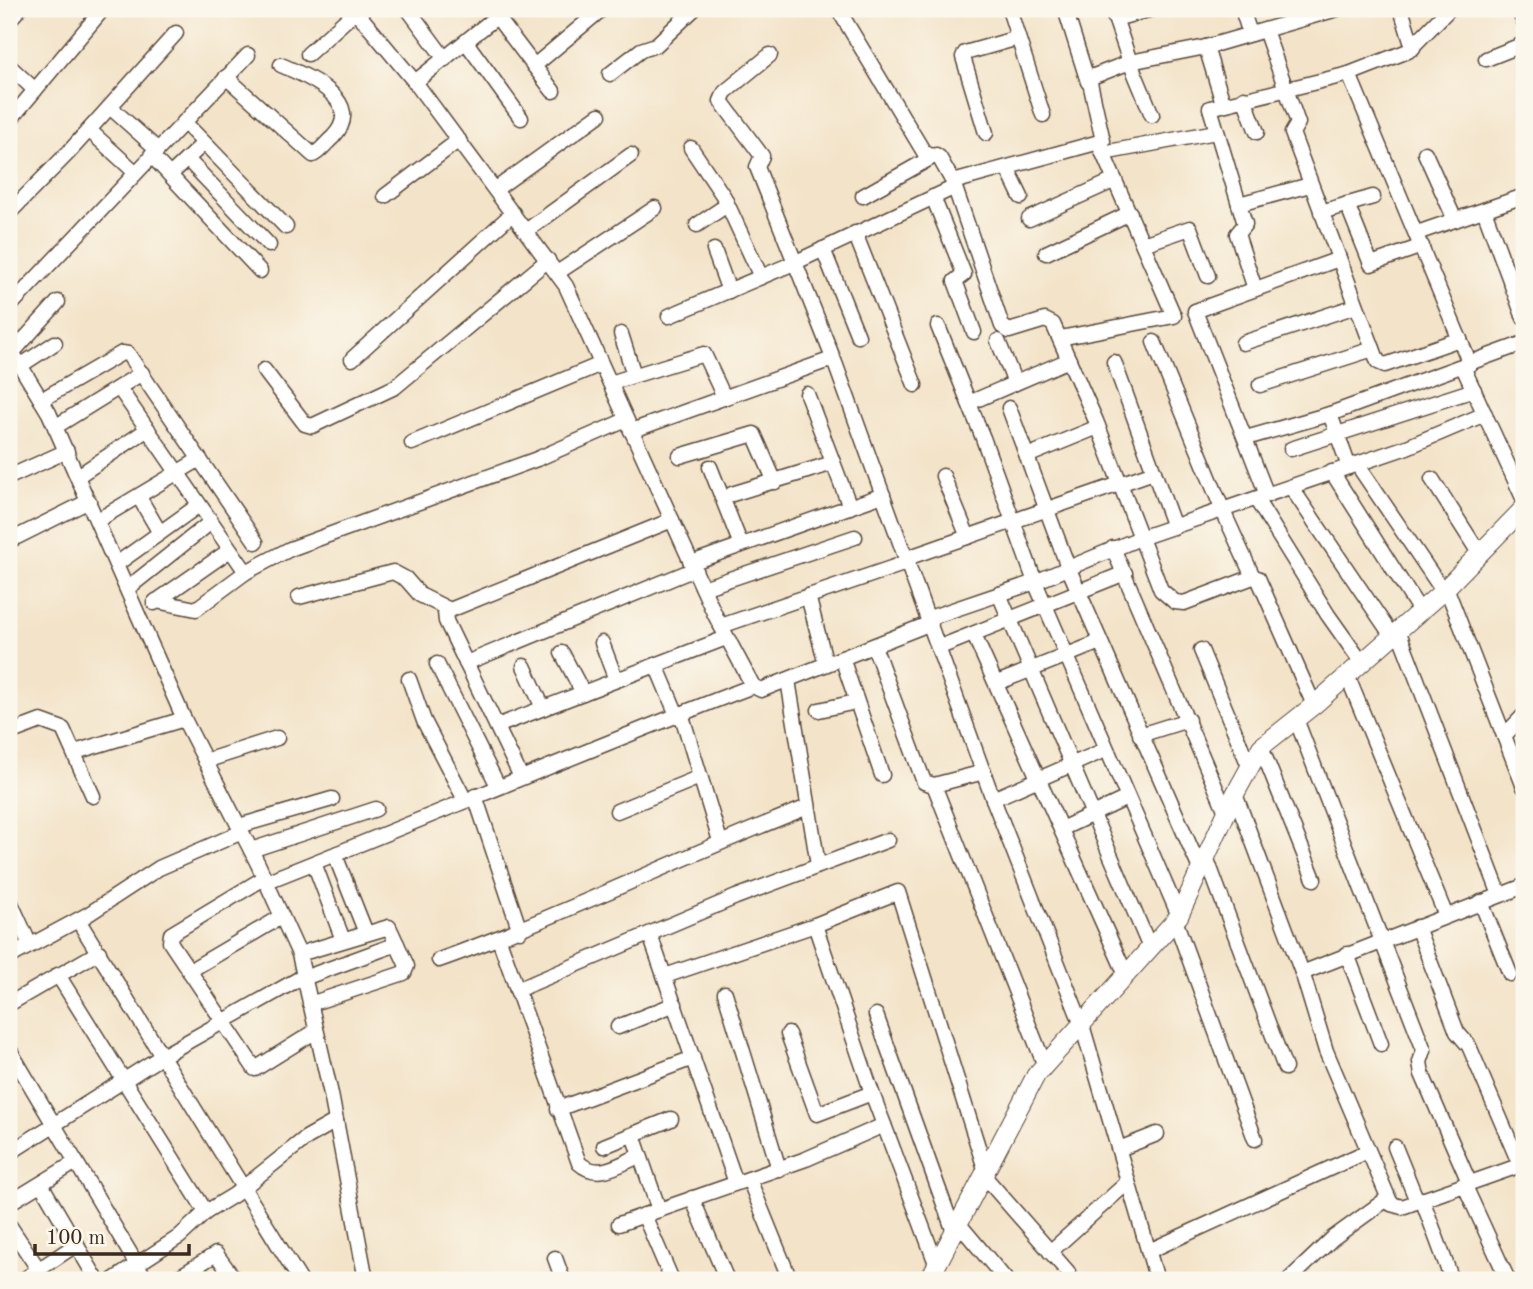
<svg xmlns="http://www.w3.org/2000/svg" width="1533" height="1289" viewBox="0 0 1533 1289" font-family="'Old Standard TT',serif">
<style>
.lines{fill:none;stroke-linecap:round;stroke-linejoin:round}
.minor-casing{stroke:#574638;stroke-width:17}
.major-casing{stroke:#574638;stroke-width:20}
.minor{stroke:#fff;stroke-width:14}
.major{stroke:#fff;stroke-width:18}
</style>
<rect width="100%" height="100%" fill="#fbf7ec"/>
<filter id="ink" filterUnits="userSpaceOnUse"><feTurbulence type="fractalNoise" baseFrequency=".0143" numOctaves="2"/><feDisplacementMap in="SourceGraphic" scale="14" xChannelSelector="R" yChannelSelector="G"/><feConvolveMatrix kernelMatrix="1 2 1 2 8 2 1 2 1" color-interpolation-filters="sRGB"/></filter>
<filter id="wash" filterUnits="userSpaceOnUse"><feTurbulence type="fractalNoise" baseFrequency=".00686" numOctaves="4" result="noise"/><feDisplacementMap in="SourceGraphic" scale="28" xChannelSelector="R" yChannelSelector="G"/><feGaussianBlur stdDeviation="1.57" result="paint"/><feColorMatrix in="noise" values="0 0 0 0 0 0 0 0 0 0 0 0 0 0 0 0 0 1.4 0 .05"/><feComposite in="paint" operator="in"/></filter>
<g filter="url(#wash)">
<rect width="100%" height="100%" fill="#f3e3c8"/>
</g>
<g filter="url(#ink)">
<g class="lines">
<g class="minor-casing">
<g id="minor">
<path d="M354,9L415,82L566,286L715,615L753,686L761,690L931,623"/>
<path d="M408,9L445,59"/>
<path d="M838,9L925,154L939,157L953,182L1002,326L1009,331L1045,320L1053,324L1096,421L1161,590L1175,602L1184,603L1253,577L1258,578L1314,705"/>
<path d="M1009,9L1043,115"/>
<path d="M1065,9L1088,82"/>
<path d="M1242,9L1250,34"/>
<path d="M1401,9L1413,48"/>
<path d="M1518,9L1524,22"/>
<path d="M497,17L553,91"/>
<path d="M1115,19L1152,9"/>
<path d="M9,20L19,9"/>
<path d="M1265,30L1298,123L1292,133L1378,362L1385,365L1460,339"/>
<path d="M466,42L521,118"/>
<path d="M1206,47L1223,103"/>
<path d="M308,54L356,11"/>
<path d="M770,55L725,92L721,101L762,156L757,167L835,363L993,799L1082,1025L1157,1280"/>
<path d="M1486,59L1524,44"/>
<path d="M9,66L35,90"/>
<path d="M534,66L602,9"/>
<path d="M610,74L641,50L656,45L694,9"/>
<path d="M1349,74L1470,364"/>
<path d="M226,77L313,155C321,151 326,143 333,137C367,101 307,76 281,65"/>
<path d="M415,82L506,9"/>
<path d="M1244,98L1257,132"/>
<path d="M110,107L157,149"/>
<path d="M1152,115L1130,62L1206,47L1337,9"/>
<path d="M9,121L103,9"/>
<path d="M184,122L286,227"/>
<path d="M89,130L135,172"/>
<path d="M986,133L963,57L965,53L1018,38"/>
<path d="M691,148L724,197L761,277"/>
<path d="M1103,153L1216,132"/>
<path d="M1425,153L1455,220"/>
<path d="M151,155L260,271"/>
<path d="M187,159L269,245"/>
<path d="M1007,168L1021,197"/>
<path d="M170,175L204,143"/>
<path d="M953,182L1103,141L1089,78L1130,62L1112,9"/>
<path d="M496,189L599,115"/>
<path d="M385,196L459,140"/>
<path d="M863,196L936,155"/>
<path d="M933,197L964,274L955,281L974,332"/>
<path d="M1239,204L1310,185"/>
<path d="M1347,204L1371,264L1422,246"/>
<path d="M1484,210L1524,318"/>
<path d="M1321,212L1373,197"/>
<path d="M9,213L69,152L176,33"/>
<path d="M1029,219L1115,180"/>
<path d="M697,225L727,205"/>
<path d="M526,231L631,155"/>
<path d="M855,233L915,385"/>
<path d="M1417,233L1524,196"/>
<path d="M1143,244L1190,228L1208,276"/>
<path d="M823,249L858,336"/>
<path d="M714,250L729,291"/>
<path d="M1046,253L1130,213"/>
<path d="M557,273L655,208"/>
<path d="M1255,289L1237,234L1245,224L1210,108L1349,74L1408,51L1449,9"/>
<path d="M9,307L248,55"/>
<path d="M669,316L794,263L955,187"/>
<path d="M938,326L983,438L1035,582L1179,916"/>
<path d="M621,334L634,375"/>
<path d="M1060,338L1174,316L1099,144"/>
<path d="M998,341L1015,383"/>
<path d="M1154,342L1223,511L1253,577"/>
<path d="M1243,343L1356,306"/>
<path d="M9,347L49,413L184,719L258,864L299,954L331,1094L366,1280"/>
<path d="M12,353L58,302"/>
<path d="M352,359L513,213"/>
<path d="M1114,362L1174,527"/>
<path d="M20,366L55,343"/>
<path d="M1463,367L1524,500"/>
<path d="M264,370L305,424L312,426L395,387L548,260"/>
<path d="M610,383L704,354L724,397"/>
<path d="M1260,385L1373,349"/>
<path d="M119,388L246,572"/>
<path d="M807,394L850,507"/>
<path d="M41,400L122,353L128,354L256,542"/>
<path d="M969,403L1069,360"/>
<path d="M1009,408L1068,567L1200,869"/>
<path d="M1330,414L1349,467"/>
<path d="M55,427L142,373"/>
<path d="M631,431L832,359"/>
<path d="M1246,438L1330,414L1524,343"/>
<path d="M412,443L601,364"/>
<path d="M1291,449L1474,390"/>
<path d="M680,456L754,434L775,482"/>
<path d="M1027,456L1098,427"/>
<path d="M1357,464L1443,591"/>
<path d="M710,467L741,545"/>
<path d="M1332,472L1420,611"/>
<path d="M78,476L148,429"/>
<path d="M943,476L968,537"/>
<path d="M9,477L67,451"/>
<path d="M1432,479L1479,553"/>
<path d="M1291,487L1392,636"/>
<path d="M732,494L833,463"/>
<path d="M1267,495L1195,311L1339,259"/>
<path d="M139,497L160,533"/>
<path d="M1256,499L1328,615L1362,663"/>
<path d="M98,520L200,459"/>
<path d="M9,541L89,501"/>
<path d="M1113,548L1226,812"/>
<path d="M907,558L1154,472"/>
<path d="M118,563L199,505"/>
<path d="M691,563L883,495"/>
<path d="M1446,587L1524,787"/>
<path d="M128,588L211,522"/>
<path d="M703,588L855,537"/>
<path d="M999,594L1150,948"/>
<path d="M808,596L826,664"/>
<path d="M299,597L393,572L406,579L420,595L448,609"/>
<path d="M156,601L196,609L246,572L290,549L537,459L626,420"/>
<path d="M154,603L230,550"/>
<path d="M929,618L1035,582L1140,538L1407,447L1485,414"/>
<path d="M721,626L909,562"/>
<path d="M1398,630L1500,895"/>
<path d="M974,635L1126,975"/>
<path d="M602,643L616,680"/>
<path d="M874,646L924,782L934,785L984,772"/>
<path d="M940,647L1125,573"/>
<path d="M1201,650L1249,766"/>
<path d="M562,653L583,693"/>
<path d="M842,658L882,775"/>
<path d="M466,663L695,569"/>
<path d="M437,664L498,786"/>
<path d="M656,665L677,715"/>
<path d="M524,666L543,708"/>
<path d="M1347,675L1446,916"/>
<path d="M409,679L424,721L465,800"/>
<path d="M788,680L818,865"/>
<path d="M997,683L1100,642"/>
<path d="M819,710L856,702"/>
<path d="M681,713L720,841"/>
<path d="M1296,719L1424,1050L1420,1062L1422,1074L1469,1182"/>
<path d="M497,726L726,638"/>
<path d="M9,733L41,721L63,729L93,796"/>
<path d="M1140,735L1188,720"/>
<path d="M1504,736L1524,715"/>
<path d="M1261,747L1314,879"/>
<path d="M75,752L184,719"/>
<path d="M205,761L277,738"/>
<path d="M521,777L446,621L445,612L672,520"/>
<path d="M934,785L1045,1066"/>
<path d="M1235,794L1303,975L1326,1051L1391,1204L1402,1207L1524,1164"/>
<path d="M475,796L520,931"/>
<path d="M993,799L1105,750"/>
<path d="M617,811L700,777"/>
<path d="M239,826L332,799"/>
<path d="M1061,829L1127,798"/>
<path d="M251,850L376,809"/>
<path d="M335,855L366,933"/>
<path d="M1206,857L1285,1068"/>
<path d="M314,863L343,940"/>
<path d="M264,878L171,934L170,942L255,1069L316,1031"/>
<path d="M265,882C428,818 589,748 753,686"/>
<path d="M9,899L30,945"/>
<path d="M1481,902L1510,974"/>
<path d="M78,920L300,1280"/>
<path d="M1175,920L1255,1139"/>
<path d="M815,925L872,1093L937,1266"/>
<path d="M1417,927L1457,1032L1469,1046L1520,1165"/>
<path d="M650,935L736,1183"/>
<path d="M499,939L579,1163C598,1180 618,1165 639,1156"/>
<path d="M299,954L389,927L407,966L404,973L310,1004"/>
<path d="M1347,954L1381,1044"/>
<path d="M9,957L87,915L159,868L242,832"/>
<path d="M439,960C565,915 684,855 808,807"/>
<path d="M189,971L281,917"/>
<path d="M1302,973L1524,886"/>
<path d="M58,975L206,1212"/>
<path d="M665,976L815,925L898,892L986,1172"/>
<path d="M304,978L397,944"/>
<path d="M517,990L736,897L888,840"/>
<path d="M725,993L779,1169"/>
<path d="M9,1004L99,952"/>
<path d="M876,1015L954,1232"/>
<path d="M618,1027L675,1004"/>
<path d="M788,1034L817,1114L872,1093"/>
<path d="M9,1049L146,1280"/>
<path d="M558,1109L693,1058"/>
<path d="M633,1135L659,1210"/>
<path d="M604,1146L671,1119"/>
<path d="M1395,1147L1417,1201"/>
<path d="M1119,1149L1157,1134"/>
<path d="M9,1153L164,1055L304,976"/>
<path d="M984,1176L1068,1272"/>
<path d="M749,1179L790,1280"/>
<path d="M41,1184L97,1280"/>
<path d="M1464,1184L1508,1280"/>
<path d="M692,1198L727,1280"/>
<path d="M1422,1199L1452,1280"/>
<path d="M9,1203L76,1162"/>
<path d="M644,1215L672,1280"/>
<path d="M619,1224L806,1159L884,1125"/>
<path d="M959,1224L1006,1280"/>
<path d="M9,1225L39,1270"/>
<path d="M1149,1251L1368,1151"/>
<path d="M1050,1252L1128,1182"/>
<path d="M555,1258L563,1280"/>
<path d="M23,1280L77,1244"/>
<path d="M113,1280L179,1237L206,1212L234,1195L306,1138L336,1121"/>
<path d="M174,1280L216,1254L235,1280"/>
<path d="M1289,1280L1333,1238L1387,1199"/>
</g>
</g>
<g class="major-casing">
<path id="major" d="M929,1280L1036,1075L1179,916L1235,794L1261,747L1314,705L1443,591L1524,508"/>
</g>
<use href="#minor" class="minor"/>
<use href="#major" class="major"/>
</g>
</g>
<rect width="1533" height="1289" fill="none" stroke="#fbf7ec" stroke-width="35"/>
<path d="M35 1244v10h154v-10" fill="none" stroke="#3b2a1e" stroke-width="3.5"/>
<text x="46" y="1244" font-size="21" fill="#3b2a1e" stroke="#fbf7ec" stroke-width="5" paint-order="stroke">100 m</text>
</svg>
